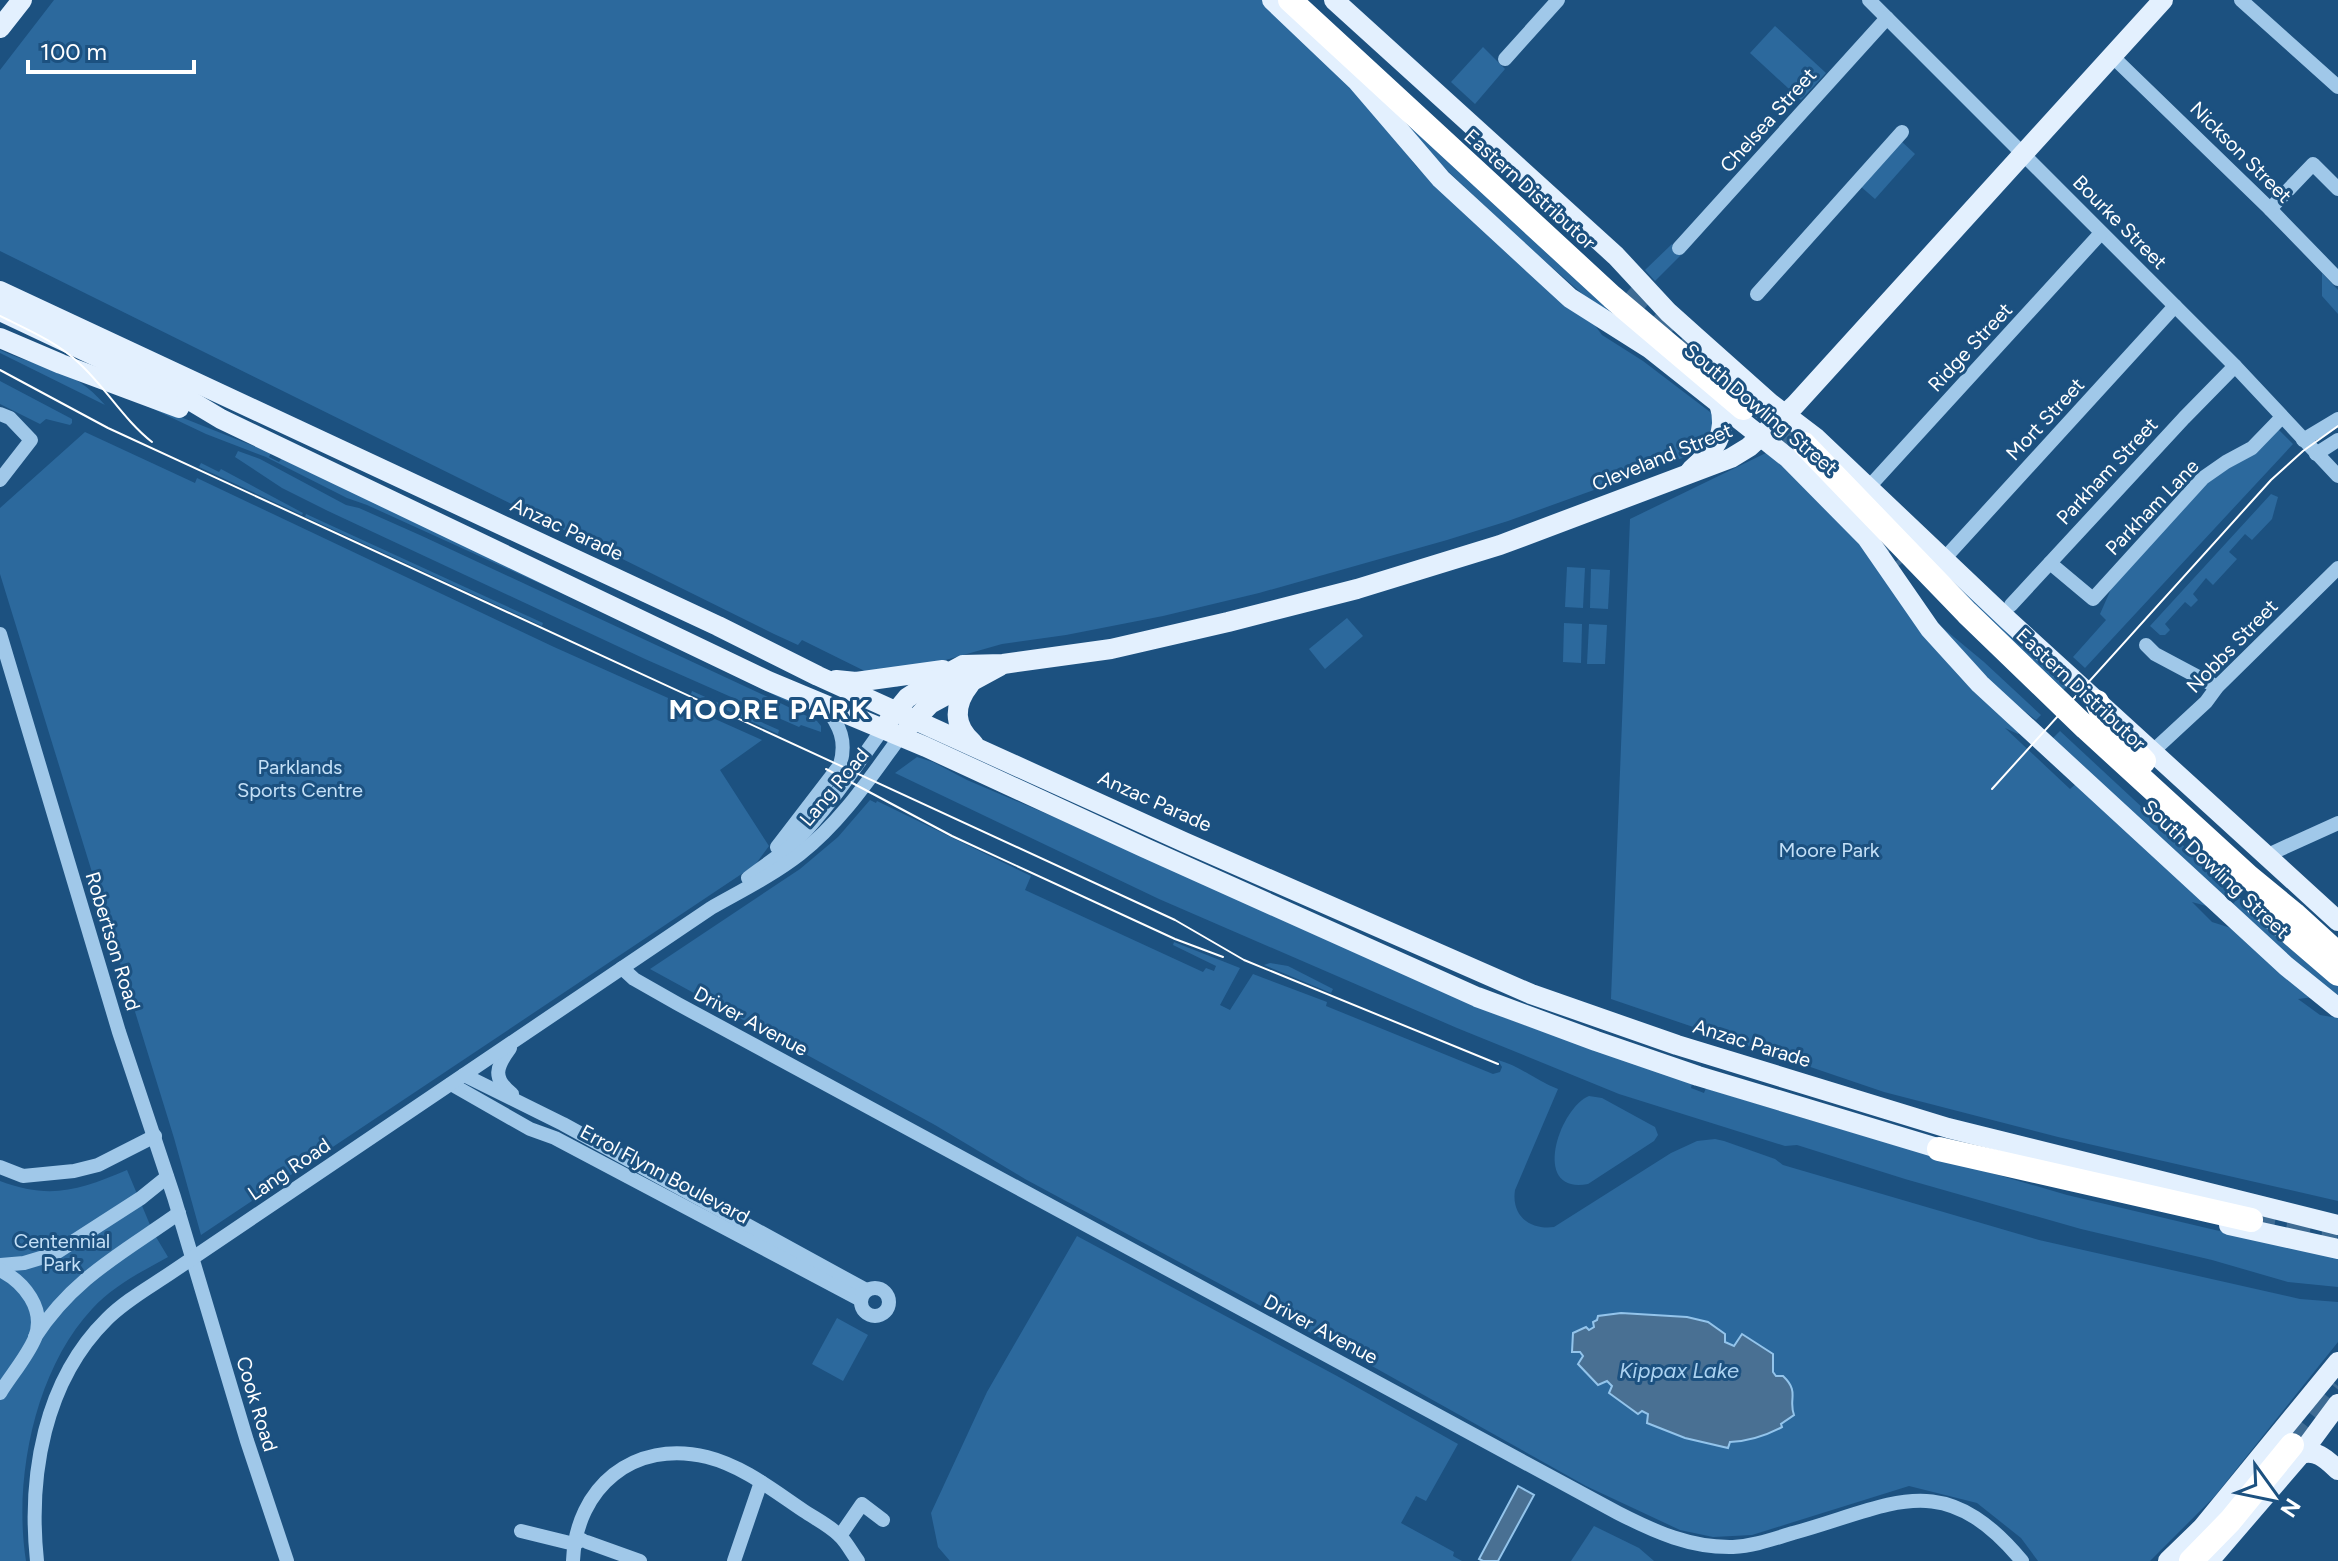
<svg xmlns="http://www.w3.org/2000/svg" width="2338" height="1561" viewBox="0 0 2338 1561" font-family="Figtree,sans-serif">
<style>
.green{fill:#2c699d}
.water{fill:#497093;stroke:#93c4eb;stroke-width:2}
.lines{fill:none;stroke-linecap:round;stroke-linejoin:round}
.highway-tunnel{stroke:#3e6b93;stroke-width:24;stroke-dasharray:24 12;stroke-linecap:butt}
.minor{stroke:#a0c8e9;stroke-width:14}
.major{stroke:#e3f0fe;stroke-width:20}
.highway{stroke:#fff;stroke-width:24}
.tram{stroke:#fff;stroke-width:2}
.labels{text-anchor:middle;stroke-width:6;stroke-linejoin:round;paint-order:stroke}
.street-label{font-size:20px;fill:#fff;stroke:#1c5180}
.park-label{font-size:20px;fill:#c4e0f7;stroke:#1c5180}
.water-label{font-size:22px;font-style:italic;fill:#abd2f1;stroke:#1c5180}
.district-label{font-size:28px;font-weight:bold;letter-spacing:2px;fill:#fff;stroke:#1c5180}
</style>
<rect width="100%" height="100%" fill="#1c5180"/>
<g class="green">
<path d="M54,0H1263L1368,104L1416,166L1526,266L1591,320L1602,335L1643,361L1714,415L1716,429L1702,451L1508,521L1447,540L1259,593L1163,616L1066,635L1002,644L935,663L897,687L802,640L798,645L774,634L0,251V70Z"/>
<path d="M1775,26L1826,73L1801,100L1750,53Z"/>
<path d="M1483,47L1505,69L1475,104L1451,82Z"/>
<path d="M1388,100L1618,311L1614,317L1587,298L1515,235L1432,156Z"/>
<path d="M1900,140L1915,154L1875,199L1859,185Z"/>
<path d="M1672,244L1681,255L1655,281L1645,270Z"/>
<path d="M2322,273L2338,290V314L2322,296Z"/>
<path d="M0,350C43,370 72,366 105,405L0,353Z"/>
<path d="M0,381L72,419V423L70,425L46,419L40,424L0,404Z"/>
<path d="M148,404L271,453L269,457L279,462L282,458L790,699L789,702L782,699L662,639L367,505L347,498L266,457L206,434L147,406Z"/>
<path d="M2278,429L2293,444L2085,668L2073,657L2106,620L2100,614L2115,580L2210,479L2249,457Z"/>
<path d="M85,432L195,483L197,478L554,647L762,740L720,770L769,846L755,865L201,1235L174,1138L0,574V508Z"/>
<path d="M238,451L260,459L346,505L359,508L422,536L770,698L817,721L821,726V732L801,725L799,727L645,659L328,511L282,488L235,457Z"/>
<path d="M1768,452L1868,552L1929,640L1959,676L2020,732L2018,734L2005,728L2070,789L2077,783L2210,907L2192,902L2212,922L2237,930L2313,997L2298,999L2320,1015L2338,1018V1201L2058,1137L1884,1092L1611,999L1630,519Z"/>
<path d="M201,463L219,472L221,469L303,513L302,515L199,467Z"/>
<path d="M2271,494L2278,497L2272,519L2252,540L2245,534L2229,552L2237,559L2213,585L2206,578L2193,594L2198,600L2191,607L2185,602L2165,624L2170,630L2165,635H2160L2150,626Z"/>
<path d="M1867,495L2066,687L2061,693Z"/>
<path d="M306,514L543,623L542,626L310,519L305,517Z"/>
<path d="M1567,567L1585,568L1583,608L1565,607Z"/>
<path d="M1591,569L1610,570L1608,609L1590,608Z"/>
<path d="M1347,618L1363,636L1325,669L1309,649Z"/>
<path d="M1564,623L1582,624L1581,663L1563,662Z"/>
<path d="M1937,623L1984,662L2041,715L2036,720L2001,693Z"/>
<path d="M1589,624L1607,625L1605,664H1587Z"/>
<path d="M692,691L779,730L778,734L691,694Z"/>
<path d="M2060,731L2230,889L2223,898L2051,740Z"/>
<path d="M917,757L933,762L967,780L1054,817L1477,1007L1519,1023L1692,1083L1691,1088L1704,1093L1706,1088L1803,1118L2067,1195L2215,1230L2338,1255V1287L2288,1282L2212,1260L2081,1229L1905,1179L1797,1145L1785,1146L1619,1094L1457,1028L1159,899L895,773Z"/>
<path d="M870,800L876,803L877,801L1031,876L1025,890L1203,972L1206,968L1214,971L1216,966L1173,945L1174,942L1240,968L1220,1005L1230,1010L1253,974L1327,1002L1326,1006L1493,1074L1500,1072L1502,1067L1498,1060C1520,1066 1537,1081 1558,1089L1515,1190C1511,1216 1530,1230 1554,1227L1671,1153L1697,1141L1715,1139L1724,1141L1775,1159L1783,1165L2039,1240L2300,1299L2338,1302V1342L2214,1497L2150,1561H2038L2021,1538L1977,1503L1909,1486L1752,1535L1713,1537L1680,1530L1586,1486L1363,1361L1025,1179L935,1125L650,969L800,869L838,837Z"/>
<path d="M2239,897L2338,986V1001L2231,906Z"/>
<path d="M1270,963L1288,966L1333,989L1331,993L1264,965Z"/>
<path d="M1589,1096L1602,1098L1655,1127L1658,1135L1654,1141L1588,1184C1530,1195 1559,1108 1589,1096Z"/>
<path d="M127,1170L153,1232L168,1257C141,1272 113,1286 92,1309C35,1370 13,1479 26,1561H0V1181C50,1200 80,1190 127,1170Z"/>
<path d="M1077,1236L1337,1376L1458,1444L1426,1501L1416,1496L1401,1523L1454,1552L1453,1556L1462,1561H950L938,1547L931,1513L987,1392Z"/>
<path d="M837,1318L868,1335L843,1381L812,1364Z"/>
<path d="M1594,1526L1639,1548L1654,1561H1571Z"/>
</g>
<g class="water">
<path d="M1621,1313L1687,1317L1708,1322L1725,1334V1342L1734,1346L1742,1334L1773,1354V1372L1776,1376H1783C1800,1392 1788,1399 1794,1415L1781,1424L1782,1427C1765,1436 1749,1441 1730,1442L1728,1448L1685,1438L1647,1423L1648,1414L1642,1411L1638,1414L1609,1393L1612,1386L1607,1381L1598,1385L1578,1364L1583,1356L1580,1352H1572L1573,1333L1586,1327L1589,1330L1594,1327L1593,1322L1597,1320L1598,1316Z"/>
<path d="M1518,1486L1534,1495L1498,1561H1483L1479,1559Z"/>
</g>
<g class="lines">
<g class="highway-tunnel">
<path d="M1628,291L1699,352"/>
<path d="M1763,408L1804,444"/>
<path d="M1875,532L1901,564"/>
<path d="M2251,1220L2338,1234"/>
<path d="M2292,1445L2338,1386"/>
</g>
<g class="minor">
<path d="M1869,0L2235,366L2338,476"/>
<path d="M2241,0L2338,87"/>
<path d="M2112,56L2270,209L2338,279"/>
<path d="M1505,59L1558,0"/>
<path d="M2270,209L2313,164L2338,189"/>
<path d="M1679,248L1887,18"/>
<path d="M1757,294L1902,132"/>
<path d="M0,414L10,418L31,440L0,480"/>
<path d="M2303,440L2338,419"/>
<path d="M2316,454L2338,440"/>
<path d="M1868,488L2101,233"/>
<path d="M1944,559L2175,306"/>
<path d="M2050,563L2093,599L2203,478L2226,462L2252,448L2282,417"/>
<path d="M2011,605L2184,418L2235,366"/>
<path d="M0,634L119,1032L174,1197L247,1441L287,1561"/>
<path d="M2146,645L2155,654L2217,687"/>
<path d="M2153,751L2206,702L2217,687L2338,568"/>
<path d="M777,847L840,765C847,741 840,726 825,706"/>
<path d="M2272,853L2338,823"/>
<path d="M748,878C765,865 783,854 798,839C830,806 855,767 882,730"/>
<path d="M622,968L634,979L678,1004L1618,1513C1655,1532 1691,1548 1733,1547C1754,1546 1773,1539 1793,1533C1892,1506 1942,1465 2022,1561"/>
<path d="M510,1048C496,1067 492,1078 512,1094"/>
<path d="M464,1075L563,1124L866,1290"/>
<path d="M451,1084L530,1129L555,1138L861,1300"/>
<path d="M0,1167L23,1176L74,1171L98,1165L155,1136"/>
<path d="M0,1265L24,1263L54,1254L141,1198L167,1177"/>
<path d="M0,1270C24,1282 46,1309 35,1338C27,1357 11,1375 0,1393"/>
<circle cx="875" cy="1302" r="14"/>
<path d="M35,1337C74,1277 123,1253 179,1213"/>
<path d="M521,1531L574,1544L582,1540"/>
<path d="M840,1536L862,1504L883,1520"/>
<path d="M587,1542L640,1561"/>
<path d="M37,1561C28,1476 44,1381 107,1319C126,1300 150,1287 172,1272L711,908C741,891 773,875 800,854C841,822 870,778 900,737"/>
<path d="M573,1561C576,1487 634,1439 707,1457C743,1466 774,1491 804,1511C816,1519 830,1526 840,1536C847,1543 852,1553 858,1561"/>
<path d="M734,1561L761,1482"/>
</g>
<g class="major">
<path d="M1272,0L1357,81L1441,179L1570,298L1649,348L1788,458L1867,538L1930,629L1980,684L2286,966L2338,1008"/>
<path d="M1334,0L1616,256L1668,312L1697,338L1770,403L1816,438L2009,621L2338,921"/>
<path d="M0,28L22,0"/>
<path d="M0,291L718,626L818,676L1184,842L1531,994L1677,1045L1948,1128L2338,1225"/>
<path d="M0,311L191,401L221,419L768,681L926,747L1145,848L1477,997L1596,1041L1698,1076L1954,1153"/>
<path d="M0,338L61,364L179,408"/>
<path d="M1691,470C1714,450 1729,435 1719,403"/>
<path d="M836,680L856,682L943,670"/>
<path d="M970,684C954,704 952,725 973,743"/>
<path d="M889,720L907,698L930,683L963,665L1003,664L1111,649L1228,622L1357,589L1500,545L1731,458L1749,447L1795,405L2163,0"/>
<path d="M908,727L930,704L1000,666"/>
<path d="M2229,1225L2338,1249"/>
<path d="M2301,1454C2317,1449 2327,1460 2338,1470"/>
<path d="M2168,1561L2202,1528L2338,1362"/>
<path d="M2209,1561L2301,1454L2338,1404"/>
</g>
<g class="highway">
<path d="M1290,0L1612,297L1743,408"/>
<path d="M1804,444L1967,613L2086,728L2249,877L2294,914L2338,954"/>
<path d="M2097,702L2104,719L2144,761"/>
<path d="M2258,905L2338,974"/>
<path d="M1939,1149L2251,1220"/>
<path d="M2191,1561L2230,1521L2292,1445"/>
</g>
<g class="tram">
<path d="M0,316C28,330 57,342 80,364C106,388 124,420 152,442"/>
<path d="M0,370L108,428L1175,920L1244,960L1498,1064"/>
<path d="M826,769L952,836L1175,939L1223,957"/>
<path d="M1992,789L2271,480L2303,451L2338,426"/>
</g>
</g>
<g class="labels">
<g class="street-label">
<text transform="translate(1768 120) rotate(-48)" y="7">Chelsea Street</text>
<text transform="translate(2241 152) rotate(45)" y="7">Nickson Street</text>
<text transform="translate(1530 189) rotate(42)" y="7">Eastern Distributor</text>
<text transform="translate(2120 222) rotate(45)" y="7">Bourke Street</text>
<text transform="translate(1970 347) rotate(-47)" y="7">Ridge Street</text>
<text transform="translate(1761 409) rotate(40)" y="7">South Dowling Street</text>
<text transform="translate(2045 419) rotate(-47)" y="7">Mort Street</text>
<text transform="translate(1662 457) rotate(-22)" y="7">Cleveland Street</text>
<text transform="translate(2107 471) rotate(-47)" y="7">Parkham Street</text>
<text transform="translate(2152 507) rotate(-46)" y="7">Parkham Lane</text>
<text transform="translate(567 529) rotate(25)" y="7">Anzac Parade</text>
<text transform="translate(2232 646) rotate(-46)" y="7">Nobbs Street</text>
<text transform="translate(2081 689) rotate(43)" y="7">Eastern Distributor</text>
<text transform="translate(834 787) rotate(-50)" y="7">Lang Road</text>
<text transform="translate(1155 801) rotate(24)" y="7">Anzac Parade</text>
<text transform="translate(2216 869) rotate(43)" y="7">South Dowling Street</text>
<text transform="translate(113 941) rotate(73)" y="7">Robertson Road</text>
<text transform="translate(751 1021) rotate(28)" y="7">Driver Avenue</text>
<text transform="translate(1752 1043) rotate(17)" y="7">Anzac Parade</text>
<text transform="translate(289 1169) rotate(-34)" y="7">Lang Road</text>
<text transform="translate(665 1174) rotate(28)" y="7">Errol Flynn Boulevard</text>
<text transform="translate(1321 1329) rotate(28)" y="7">Driver Avenue</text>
<text transform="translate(257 1404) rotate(73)" y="7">Cook Road</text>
</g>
<g class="park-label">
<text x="300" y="774">Parklands<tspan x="300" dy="23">Sports Centre</tspan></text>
<text x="1829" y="857">Moore Park</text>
<text x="62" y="1248">Centennial<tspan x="62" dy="23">Park</tspan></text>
</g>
<g class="water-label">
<text x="1679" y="1378">Kippax Lake</text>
</g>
<g class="district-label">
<text x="770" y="719">MOORE PARK</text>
</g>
</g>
<g transform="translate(2274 1497) rotate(123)" stroke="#1c5180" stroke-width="6" paint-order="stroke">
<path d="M0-6L14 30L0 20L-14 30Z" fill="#ffffff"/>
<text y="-12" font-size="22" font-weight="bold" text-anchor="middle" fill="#ffffff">N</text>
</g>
<path d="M28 60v12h166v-12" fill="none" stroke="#ffffff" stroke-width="4"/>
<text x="40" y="60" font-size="24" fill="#ffffff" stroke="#1c5180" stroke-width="6" paint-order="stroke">100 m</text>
</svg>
